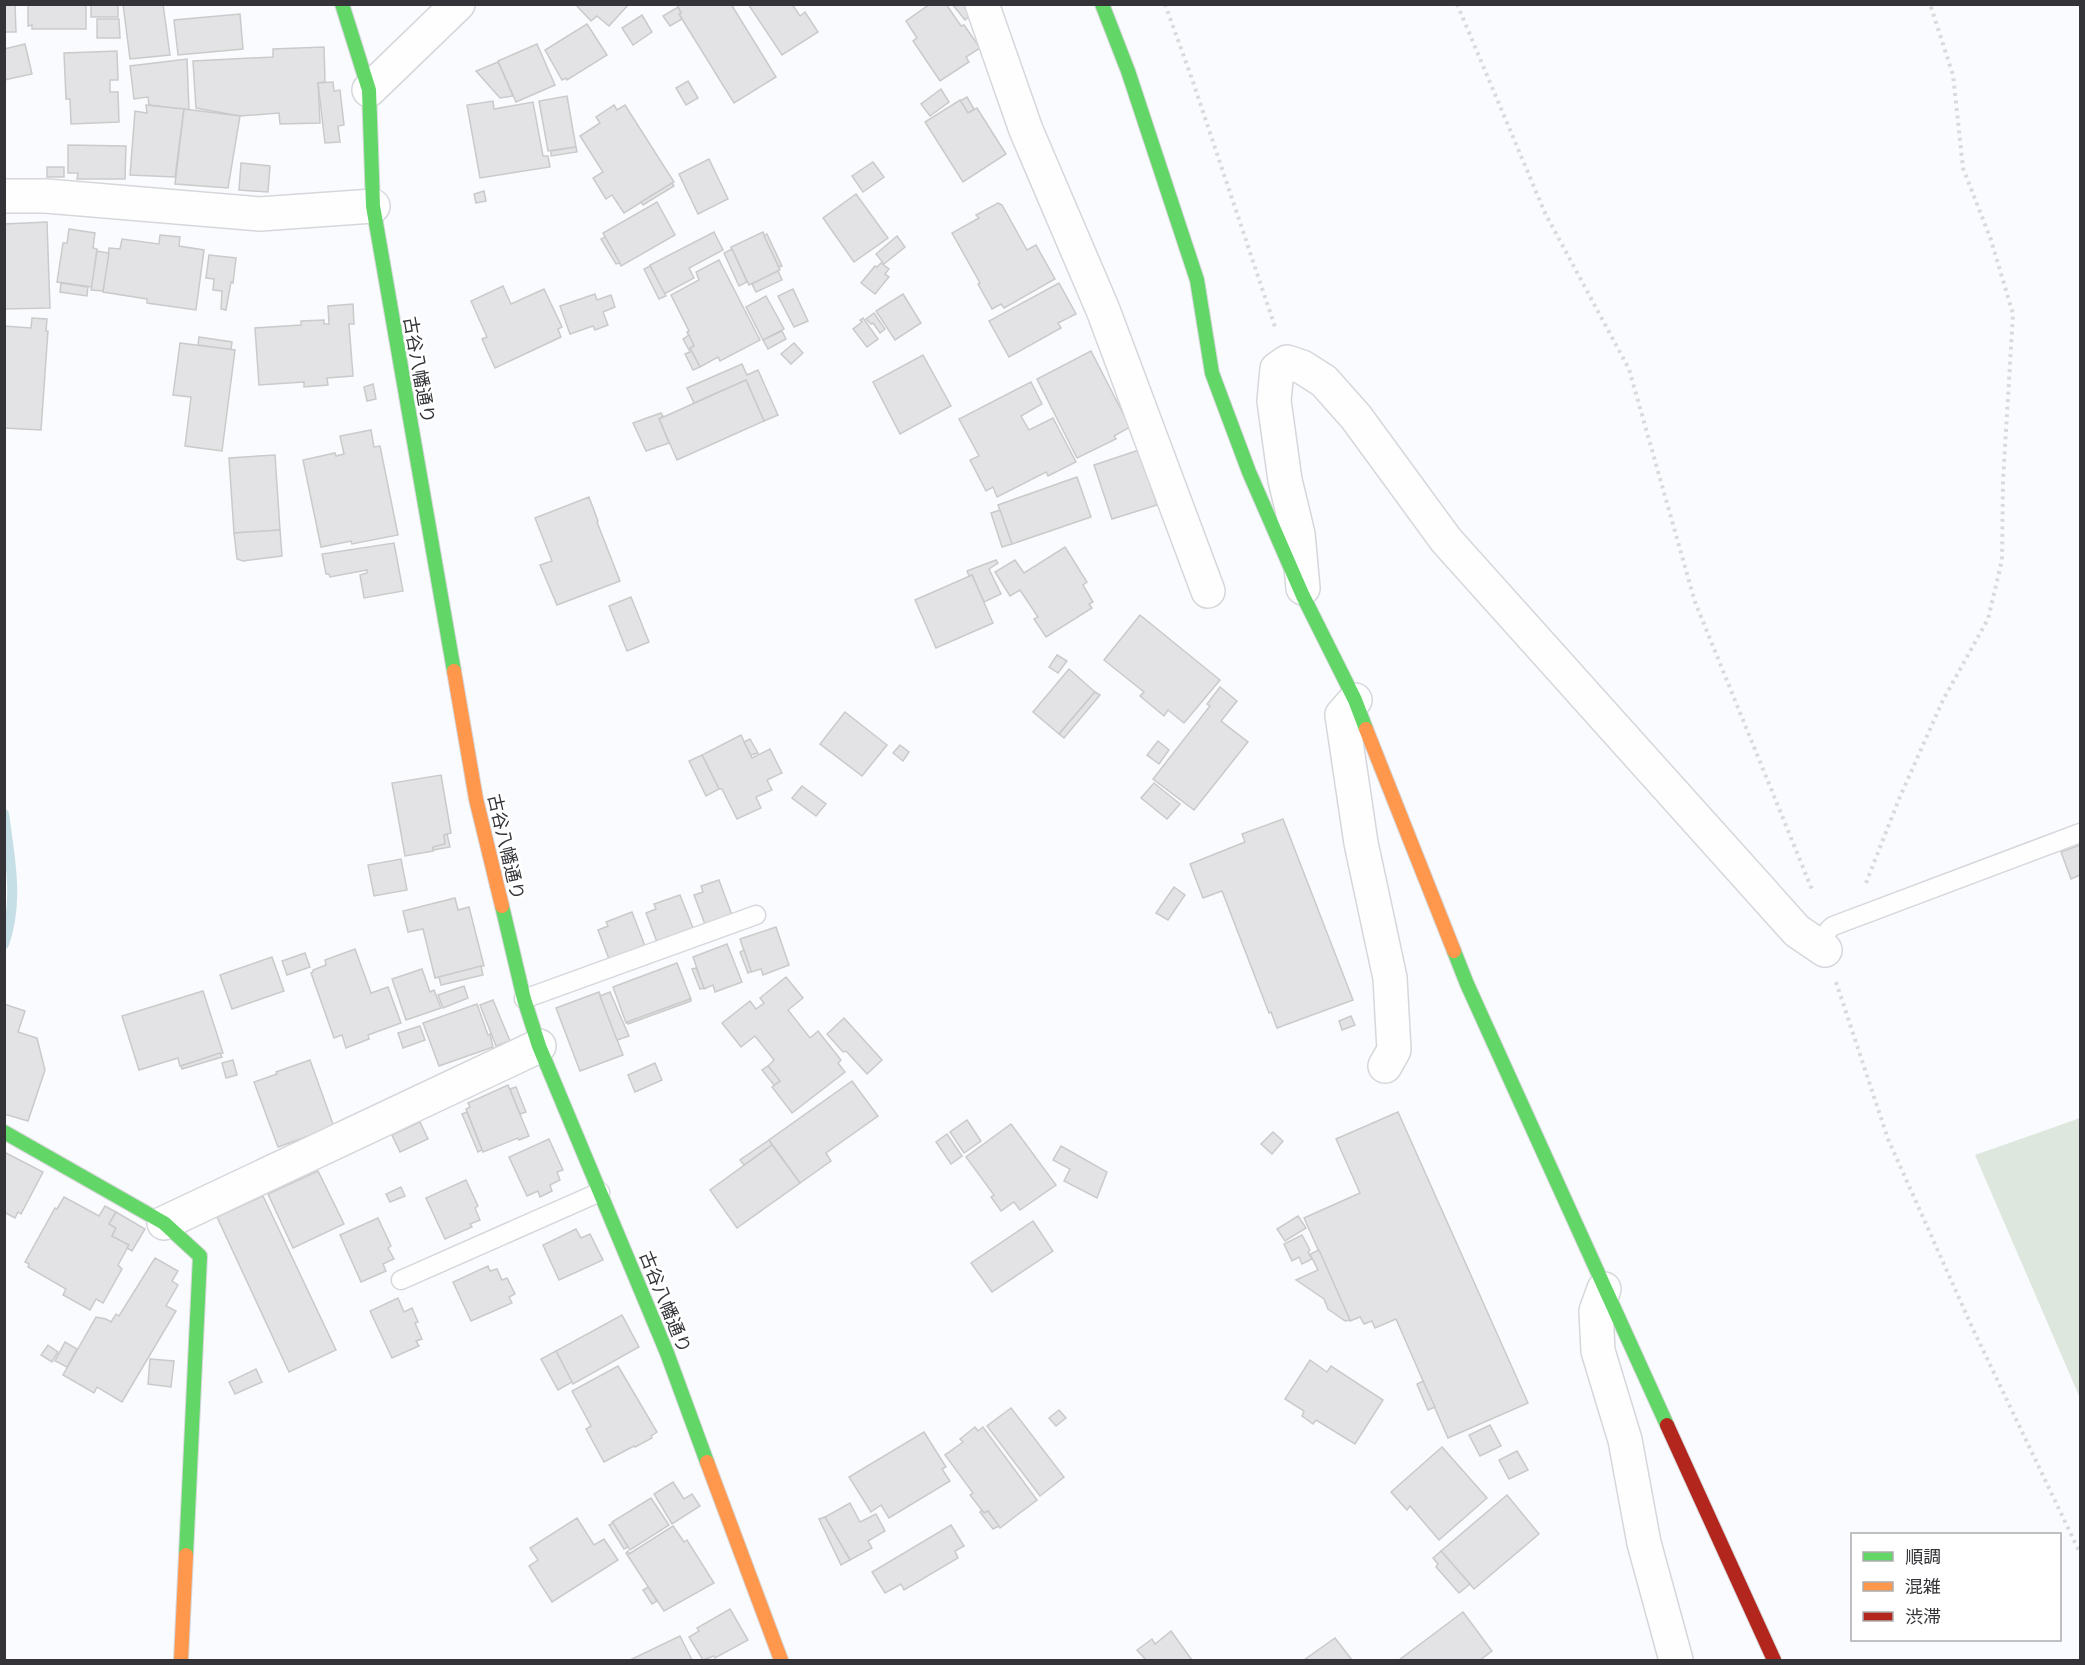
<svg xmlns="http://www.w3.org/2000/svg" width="2085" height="1665" viewBox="0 0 2085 1665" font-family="Barlow,'Noto Sans JP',sans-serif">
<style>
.green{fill:#dee7de}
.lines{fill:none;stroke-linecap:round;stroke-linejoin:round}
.stream{stroke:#c6dfe7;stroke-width:10}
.building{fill:#e3e2e4;stroke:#cbcacb;stroke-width:1.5}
.lane-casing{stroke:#d6d7db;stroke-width:21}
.street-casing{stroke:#d6d7db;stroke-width:36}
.fast-casing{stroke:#d6d7db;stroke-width:16}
.slow-casing{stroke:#d6d7db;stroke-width:16}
.jam-casing{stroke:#d6d7db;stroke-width:16}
.path{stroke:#dadada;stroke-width:4;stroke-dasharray:3 4.5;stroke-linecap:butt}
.lane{stroke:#fefeff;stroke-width:18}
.street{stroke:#fefeff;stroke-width:33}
.fast{stroke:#63d668;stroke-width:14}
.slow{stroke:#ff974d;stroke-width:14}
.jam{stroke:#b3261e;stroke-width:14}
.labels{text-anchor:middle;stroke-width:5;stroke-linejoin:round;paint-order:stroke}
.street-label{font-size:18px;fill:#333338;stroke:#fff}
</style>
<rect width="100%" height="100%" fill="#fafbfe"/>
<path class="green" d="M2080,1118V1398L1975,1155Z"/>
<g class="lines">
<path class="stream" d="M4,814C10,858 19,902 4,944"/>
</g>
<g class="building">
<path d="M4,4H15L16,32H4Z"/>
<path d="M28,4H86V29H32V25L28,26Z"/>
<rect x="91" y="4" width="27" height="13"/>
<path d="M123,4H163L170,55L130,59Z"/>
<path d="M575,4H629L609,26L597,16L591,21Z"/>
<path d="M677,4H731L776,77L734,103L682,19L679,14L681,13Z"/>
<path d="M748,4H792L800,16L805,12L818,32L782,55Z"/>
<path d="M930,4H946L961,26L964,25L980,48L966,57L969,62L940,81L913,41L917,38L906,21Z"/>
<path d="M952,4H968L975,12L965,20Z"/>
<path d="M678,7L681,13L679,14L682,19L670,26L663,16Z"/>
<path d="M240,14L243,49L178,55L174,20Z"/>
<path d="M642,15L652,32L633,45L622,28Z"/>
<path d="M97,19H119L120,38H97Z"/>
<path d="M587,24L607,55L567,80L566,78L562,80L545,50Z"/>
<path d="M25,44L32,74L4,80V49Z"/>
<path d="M537,44L555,85L516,102L498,61Z"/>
<path d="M324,47L325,82L318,83L320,123L280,124L279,113L240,116L196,108L193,61L273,57V49Z"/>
<path d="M117,51L118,80H110V92H118L119,122L71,124L70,99H66L64,53Z"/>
<path d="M187,59L189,110L149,105L148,97L134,99L130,66Z"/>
<path d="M498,62L513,96L500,98L476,71Z"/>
<path d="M688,81L698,98L686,105L676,88Z"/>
<path d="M333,82L334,91L340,90L344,125L338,126L340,142L325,143L318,83Z"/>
<path d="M941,89L949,102L930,116L921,104Z"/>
<path d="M567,96L576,147L548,151L539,101Z"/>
<path d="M967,97L974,109L968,113L960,101Z"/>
<path d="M960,100L968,113L977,108L1006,154L963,182L925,122Z"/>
<path d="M493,101L494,109L533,102L543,156H548L550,167L480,178L467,105Z"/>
<path d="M146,105L184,109L175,177L130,175L135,111L147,113Z"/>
<path d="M614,105L617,110L625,105L674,182L624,213L612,195L606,199L593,178L603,172L580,136L600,123L596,117Z"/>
<path d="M184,109L240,116L228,188L175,184Z"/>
<path d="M68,145L126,146L125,179H77L78,173H68Z"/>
<path d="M576,147L577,152L551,156V151Z"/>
<path d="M709,159L728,199L698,214L679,174Z"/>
<path d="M873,162L884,177L863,192L852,176Z"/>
<path d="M241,163L270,166L268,192L239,190Z"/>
<rect x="47" y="167" width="17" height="10"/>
<path d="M672,183L674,186L643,205L641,202Z"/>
<path d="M484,191L486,201L476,203L474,194Z"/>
<path d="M856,194L888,238L854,262L823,218Z"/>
<path d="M657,202L675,235L621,266L603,233Z"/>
<path d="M998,203L1002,205L1027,250L1036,245L1055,279L1004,308L1001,304L992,309L978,284L980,283L952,233L979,218L976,215Z"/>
<path d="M47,222L50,308L4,309V224Z"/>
<path d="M69,229L95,233L93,248L97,249L92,287L57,282L63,243H67Z"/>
<path d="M714,232L723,250L689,268L694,278L664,294L650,265Z"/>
<path d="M763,232L780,270L749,285L731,247Z"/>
<path d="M767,234L782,266L779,267L764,236Z"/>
<path d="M160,235L180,237L179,246L204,250L196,310L147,303V299L103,292L109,248L120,249L122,239L159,244Z"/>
<path d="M897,236L905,247L884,264L876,254Z"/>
<path d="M605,237L620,263L616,264L601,239Z"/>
<path d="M732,249L747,282L739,286L724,253Z"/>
<path d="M97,251L109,253L103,291L91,290Z"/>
<path d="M209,255L236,258L233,283L231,282L229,293L226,310L221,309L222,291L213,290L214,279L206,278Z"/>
<path d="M719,260L760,340L720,361L718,357L700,367L690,348L694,346L687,332L689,331L671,295L699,280L696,272Z"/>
<path d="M881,263L889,269L885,274L889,277L875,294L861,283L875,266L877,267Z"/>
<path d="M650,266L666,296L659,299L644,269Z"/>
<path d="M778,271L782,280L756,292L752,284Z"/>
<path d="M61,283L88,287L87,296L60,292Z"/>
<path d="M1059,283L1076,314L1058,323L1061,328L1009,357L989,321Z"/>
<path d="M503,286L511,304L544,289L562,327L558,329L561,337L495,368L482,339L487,337L471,301Z"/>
<path d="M793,289L808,321L794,327L778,296Z"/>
<path d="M595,294L597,300L611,295L615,307L603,312L608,325L595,330L593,326L570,334L560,306Z"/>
<path d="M903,294L921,323L895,340L876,311Z"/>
<path d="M766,296L784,329L763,340L746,307Z"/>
<path d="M353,304L354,324H349L353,376L327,378L328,385L304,387V382L259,385L255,328L301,325V321L324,320V324H329L328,306Z"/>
<path d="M874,313L885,329L880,333L873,323L871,324L866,319Z"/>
<path d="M32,318L47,319L46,331H48L41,430L4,428V326L31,328Z"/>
<path d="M863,318L878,339L867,347L853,329L862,322L860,320Z"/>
<path d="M782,331L786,339L768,349L763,340Z"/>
<path d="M689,335L694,346L690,348L700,367L693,370L685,354L690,352L683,339Z"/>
<path d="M199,337L232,342L231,350L198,345Z"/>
<path d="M180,343L235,350L222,451L185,446L191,397L173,395Z"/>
<path d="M794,343L803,353L791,364L781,354Z"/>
<path d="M1091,351L1130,427L1114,436L1116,439L1077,458L1037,379Z"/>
<path d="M923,355L951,406L900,434L873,382Z"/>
<path d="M742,364L747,375L758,370L778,415L764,421L746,380L694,403L687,388Z"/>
<path d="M746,380L764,421L677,460L659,419Z"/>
<path d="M1031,382L1042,404L1021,416L1029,430L1053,418L1076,462L1048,476L1046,472L997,497L993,487L986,491L970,460L979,456L959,419Z"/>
<path d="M373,384L376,399L367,401L364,387Z"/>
<path d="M661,413L663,416L659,419L669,443L646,451L633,423Z"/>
<path d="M371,430L374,447L380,446L398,535L352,544L351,541L321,547L303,460L335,453L336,456L344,454L340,436Z"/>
<path d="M1139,450L1157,505L1112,519L1094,465Z"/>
<path d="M275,455L280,530L234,533L229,458Z"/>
<path d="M1077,477L1091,517L1012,544L998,505Z"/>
<path d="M589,497L598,521L597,522L620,581L557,605L540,565L552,561L535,518Z"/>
<path d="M1000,510L1012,544L1002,547L991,513Z"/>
<path d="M280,530L282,556L243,561L237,559L234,533Z"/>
<path d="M394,543L403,591L364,598L360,575L367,573V570L330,577L329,574H326L322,554Z"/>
<path d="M1065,547L1087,582L1083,585L1093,602L1089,604L1092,608L1046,637L1034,619L1038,617L1020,590L1010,596L995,572L1015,560L1024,573Z"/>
<path d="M996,560L998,563L989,569L1001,594L984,602L972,575L969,576L967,571Z"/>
<path d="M972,575L993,623L936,648L915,600Z"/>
<path d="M631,597L649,642L627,651L609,606Z"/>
<path d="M1140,615L1220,680L1184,723L1168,710L1164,716L1140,696L1144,692L1104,660Z"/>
<path d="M1057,655L1067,661L1058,673L1049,667Z"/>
<path d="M1069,669L1095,692L1059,734L1033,712Z"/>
<path d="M1220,687L1237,701L1221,721L1248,742L1194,810L1153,779L1210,706L1207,704Z"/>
<path d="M1095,692L1100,695L1064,738L1059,734Z"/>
<path d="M845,712L887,745L862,776L820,744Z"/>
<path d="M741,735L752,758L770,749L782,773L767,780L772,790L756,797L761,808L737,819L722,789H719L702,755Z"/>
<path d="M750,739L758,753L751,755L744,742Z"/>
<path d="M1158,741L1169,750L1159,764L1147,755Z"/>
<path d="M900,745L909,752L903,761L893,753Z"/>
<path d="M702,755L719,789L706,796L689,761Z"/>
<path d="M441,775L451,833L444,835L445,844L433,847V851L405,856L392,783Z"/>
<path d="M1154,783L1180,804L1167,819L1141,798Z"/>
<path d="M802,786L826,804L816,816L792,798Z"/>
<path d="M1283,819L1353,1000L1277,1028L1271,1012L1269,1013L1222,891L1203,898L1190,864L1245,842L1242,834Z"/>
<path d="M447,834L450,847L433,850V847L445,844L444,835Z"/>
<path d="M2080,845V875L2071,879L2061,852Z"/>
<path d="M401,859L407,890L374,896L368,865Z"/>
<path d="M719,880L733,918L706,927L694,895L703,892L701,886Z"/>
<path d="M1174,887L1185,895L1168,920L1156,913Z"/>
<path d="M680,895L693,928L657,942L646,913L656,909L654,904Z"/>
<path d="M455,898L458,910L469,907L484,966L435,978L423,929L408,932L403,911Z"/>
<path d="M632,912L645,946L609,959L598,930L608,926L606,922Z"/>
<path d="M776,927L789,965L763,975L761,969L751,972L740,939Z"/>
<path d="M727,944L742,982L715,992L713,985L704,989L693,957Z"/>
<path d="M355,949L371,993L388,987L401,1023L368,1035L369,1039L346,1048L342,1035L334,1038L311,973L313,972V970L326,965L325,960Z"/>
<path d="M744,950L751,971L748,973L740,952Z"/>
<path d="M305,953L310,967L287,975L282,961Z"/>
<path d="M272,957L284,991L232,1009L220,975Z"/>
<path d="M677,963L691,999L626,1023L613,987Z"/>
<path d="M481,966L483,975L441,985L439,977Z"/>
<path d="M696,968L704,988L700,989L692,969Z"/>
<path d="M422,969L430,992L434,990L441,1008L406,1020L392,979Z"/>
<path d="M786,977L803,998L788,1010L810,1038L818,1031L841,1060L838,1063L845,1072L792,1113L772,1087L780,1081L768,1066L774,1060L755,1036L741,1047L722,1023L750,1001L756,1009L764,1003L760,998Z"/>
<path d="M464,986L468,998L443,1008L438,995Z"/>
<path d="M203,991L223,1053L180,1066L178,1058L139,1070L122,1016Z"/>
<path d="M599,992L623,1055L580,1071L556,1008Z"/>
<path d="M610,992L629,1036L617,1040L600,996Z"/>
<path d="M690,999L691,1001L628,1024L627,1022Z"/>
<path d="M493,1000L510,1041L496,1046L480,1005Z"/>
<path d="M4,1004L25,1011L18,1032L37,1038L45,1070L28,1121L4,1114Z"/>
<path d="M477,1004L488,1035L490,1034L493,1047L439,1066L423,1023Z"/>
<path d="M1351,1016L1355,1025L1342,1030L1339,1021Z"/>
<path d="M844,1018L882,1060L867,1074L846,1051L843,1052L827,1034Z"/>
<path d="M420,1026L425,1040L403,1048L398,1033Z"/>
<path d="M220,1053L222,1057L182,1069L181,1066Z"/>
<path d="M233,1060L237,1075L226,1078L222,1063Z"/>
<path d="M310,1060L334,1127L278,1147L254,1082L277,1074L276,1072Z"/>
<path d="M655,1063L662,1080L635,1092L628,1075Z"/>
<path d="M768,1066L780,1081L774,1085L762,1070Z"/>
<path d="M852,1081L878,1116L826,1153L831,1161L800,1183L769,1140Z"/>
<path d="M508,1085L529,1136L519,1140L518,1138L483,1152L466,1109L470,1107L468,1103Z"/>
<path d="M516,1087L526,1112L520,1114L510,1089Z"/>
<path d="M467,1112L482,1150L478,1152L462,1114Z"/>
<path d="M1398,1112L1528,1403L1448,1438L1396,1319L1375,1328L1372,1321L1364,1324L1360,1317L1350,1321L1304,1218L1360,1193L1336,1139Z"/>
<path d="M967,1120L981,1141L964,1153L950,1132Z"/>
<path d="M420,1122L428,1139L400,1152L392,1135Z"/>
<path d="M1011,1124L1056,1185L1020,1210L1014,1202L1001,1211L991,1197L994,1195L966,1157Z"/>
<path d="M1273,1132L1283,1141L1272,1154L1261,1144Z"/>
<path d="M947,1134L962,1156L951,1164L936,1142Z"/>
<path d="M549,1139L563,1170L557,1172L560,1180L550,1185L552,1191L540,1197L538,1191L527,1196L509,1157Z"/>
<path d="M769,1140L772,1145L744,1165L740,1160Z"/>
<path d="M772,1145L800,1183L737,1228L710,1190Z"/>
<path d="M1061,1146L1107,1172L1097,1198L1064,1181L1070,1169L1053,1160Z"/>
<path d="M4,1152L43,1172L21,1214L18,1212L15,1218L4,1212Z"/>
<path d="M318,1171L344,1224L293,1248L268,1194Z"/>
<path d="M466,1180L478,1206L475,1208L480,1220L470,1224L472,1227L445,1239L426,1198Z"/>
<path d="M401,1187L405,1196L390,1202L386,1194Z"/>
<path d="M263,1196L336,1350L289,1372L217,1217Z"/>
<path d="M64,1197L99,1216L105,1206L116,1212L109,1224L116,1228L112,1236L129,1245L118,1265L122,1269L103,1303L96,1299L90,1310L63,1295L66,1289L28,1267L29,1264L25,1262L55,1208L57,1209Z"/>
<path d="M116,1212L145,1229L132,1251L127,1248L129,1245L112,1236L116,1228L109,1224Z"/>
<path d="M1298,1216L1306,1228L1285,1241L1277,1229Z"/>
<path d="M378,1218L391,1246L388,1248L394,1259L383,1264L386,1271L361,1282L340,1235Z"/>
<path d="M1033,1221L1053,1251L992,1292L971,1263Z"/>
<path d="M576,1229L581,1238L590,1234L603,1260L559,1280L543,1245Z"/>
<path d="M1302,1235L1310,1250L1308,1252L1312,1259L1302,1264L1299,1257L1292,1261L1284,1244Z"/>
<path d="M1319,1250L1350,1320L1345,1321L1328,1309L1324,1299L1296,1280L1318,1270L1310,1254Z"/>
<path d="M155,1258L178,1271L172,1281L178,1285L166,1306L176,1311L122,1402L97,1387L94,1393L63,1375L96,1317L106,1319L111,1322L116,1314L119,1316Z"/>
<path d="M488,1266L490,1271L497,1269L502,1280L507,1278L515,1294L509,1297L512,1303L471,1321L453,1282Z"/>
<path d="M398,1298L404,1312L412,1308L418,1322L415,1323L422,1339L416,1341L419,1346L392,1358L370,1311Z"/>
<path d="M622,1315L639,1347L573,1384L556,1351Z"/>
<path d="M65,1342L77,1349L67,1367L55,1361Z"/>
<path d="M48,1345L58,1352L52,1362L41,1355Z"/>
<path d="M556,1351L572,1382L558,1390L541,1359Z"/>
<path d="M150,1359L174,1361L171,1387L148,1384Z"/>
<path d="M1310,1360L1327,1372L1331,1366L1383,1400L1355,1444L1316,1420L1313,1424L1302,1416L1304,1411L1285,1399Z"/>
<path d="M618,1366L657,1432L651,1436L652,1438L635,1447L634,1446L604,1462L586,1429L591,1426L572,1391Z"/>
<path d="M256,1369L262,1382L235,1394L229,1382Z"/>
<path d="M1423,1381L1435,1407L1428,1410L1417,1384Z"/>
<path d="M1011,1408L1064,1477L1040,1496L987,1426Z"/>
<path d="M1059,1410L1066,1418L1056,1426L1049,1418Z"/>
<path d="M1490,1425L1501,1446L1480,1456L1469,1435Z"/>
<path d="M975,1427L978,1431L983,1427L1037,1500L1000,1528L988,1511L984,1513L970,1495L973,1493L945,1455L963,1442L960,1439Z"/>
<path d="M924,1432L946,1467L942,1469L950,1481L889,1518L881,1505L871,1512L849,1477Z"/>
<path d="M1442,1447L1487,1498L1439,1540L1410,1506L1407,1510L1391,1492Z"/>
<path d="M1517,1451L1528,1470L1509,1479L1499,1460Z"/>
<path d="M673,1482L684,1499L692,1494L700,1506L672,1524L654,1494Z"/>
<path d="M1507,1495L1539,1534L1474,1589L1441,1551Z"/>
<path d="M651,1498L669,1525L630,1550L612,1522Z"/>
<path d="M850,1503L860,1522L876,1514L885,1531L868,1541L872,1548L850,1560L825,1517Z"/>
<path d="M982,1510L984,1513L988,1511L999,1526L993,1529L980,1512Z"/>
<path d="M825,1517L850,1560L841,1565L819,1519Z"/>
<path d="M577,1518L594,1545L604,1539L618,1560L552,1602L529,1566L538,1560L530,1548Z"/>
<path d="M613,1523L628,1547L624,1549L609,1525Z"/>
<path d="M951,1525L964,1546L955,1551L958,1558L904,1590L901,1584L885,1593L872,1572Z"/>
<path d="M673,1526L684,1542L687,1540L714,1583L664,1611L626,1553L628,1551L629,1554Z"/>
<path d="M1441,1551L1470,1584L1459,1593L1436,1567L1438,1564L1433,1558Z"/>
<path d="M648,1587L657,1601L652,1604L643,1590Z"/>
<path d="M730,1609L748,1640L715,1658L714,1656L703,1660L689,1637L699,1631L697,1628Z"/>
<path d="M1463,1612L1492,1651L1480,1660H1399Z"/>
<path d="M1171,1631L1192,1660H1146L1137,1650L1152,1639L1155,1644Z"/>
<path d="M680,1636L692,1660H633L632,1659Z"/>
<path d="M1335,1638L1352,1660H1304Z"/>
</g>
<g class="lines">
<g class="lane-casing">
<g id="lane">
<path d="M1825,950C1825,941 1824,932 1833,926L2080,833"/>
<path d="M524,999L756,915"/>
<path d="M401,1280L600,1192"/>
</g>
</g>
<g class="street-casing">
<g id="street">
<path d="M982,4L1026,130L1103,310L1208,591"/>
<path d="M369,90L458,4"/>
<path d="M4,196H46L260,214L373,206"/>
<path d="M1303,588L1298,534L1285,480L1274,401L1277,369L1287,362L1302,367L1324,381L1356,417L1446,540L1797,931L1825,950"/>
<path d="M1355,700L1342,715L1361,843L1390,978L1394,1050L1385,1066"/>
<path d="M164,1223L539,1046"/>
<path d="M1604,1289L1596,1311L1598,1351L1625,1440L1644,1543L1676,1660"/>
</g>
</g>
<g class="fast-casing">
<g id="fast">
<path d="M342,4L369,90L373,206L454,671"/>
<path d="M1102,4L1128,71L1197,280L1212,373L1249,472L1303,596L1355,700L1366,729"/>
<path d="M502,906L524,999L539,1046L667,1353L707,1462"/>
<path d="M1454,951L1467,984L1667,1425"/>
<path d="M4,1132L164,1223L200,1256L186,1555"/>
</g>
</g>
<g class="slow-casing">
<g id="slow">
<path d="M454,671L476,799L502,906"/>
<path d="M1366,729L1454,951"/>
<path d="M707,1462L781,1660"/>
<path d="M181,1660L186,1555"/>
</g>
</g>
<g class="jam-casing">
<path id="jam" d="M1667,1425L1774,1660"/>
</g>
<g class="path">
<path d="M1165,4L1192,79L1276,330"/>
<path d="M1457,4L1545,213L1629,369L1695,602L1813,892"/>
<path d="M1866,883L1899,799L1943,700L1988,619L2002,560L2003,481L2013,314L1991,240L1963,168L1953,75L1930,4"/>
<path d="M1836,982L1888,1139L1972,1327L2080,1553"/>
</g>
<use href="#lane" class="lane"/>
<use href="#street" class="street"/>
<use href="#fast" class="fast"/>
<use href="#slow" class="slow"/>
<use href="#jam" class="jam"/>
</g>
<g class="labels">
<g class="street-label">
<text transform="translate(419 370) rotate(80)" y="6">古谷八幡通り</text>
<text transform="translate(506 847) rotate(77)" y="6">古谷八幡通り</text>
<text transform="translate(665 1302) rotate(68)" y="6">古谷八幡通り</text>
</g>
</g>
<rect width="2085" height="1665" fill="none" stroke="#333338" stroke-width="12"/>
<rect x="1851" y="1533" width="210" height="108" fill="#ffffff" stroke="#adadaf" stroke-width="1.5"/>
<rect x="1863" y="1552" width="30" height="9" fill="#63d668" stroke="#adadaf" stroke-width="1.5"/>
<text x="1905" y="1563" font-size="18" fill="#333338">順調</text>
<rect x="1863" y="1582" width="30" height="9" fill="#ff974d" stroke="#adadaf" stroke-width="1.5"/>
<text x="1905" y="1593" font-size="18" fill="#333338">混雑</text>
<rect x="1863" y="1612" width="30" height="9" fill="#b3261e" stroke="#adadaf" stroke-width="1.5"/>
<text x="1905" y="1623" font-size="18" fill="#333338">渋滞</text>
</svg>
